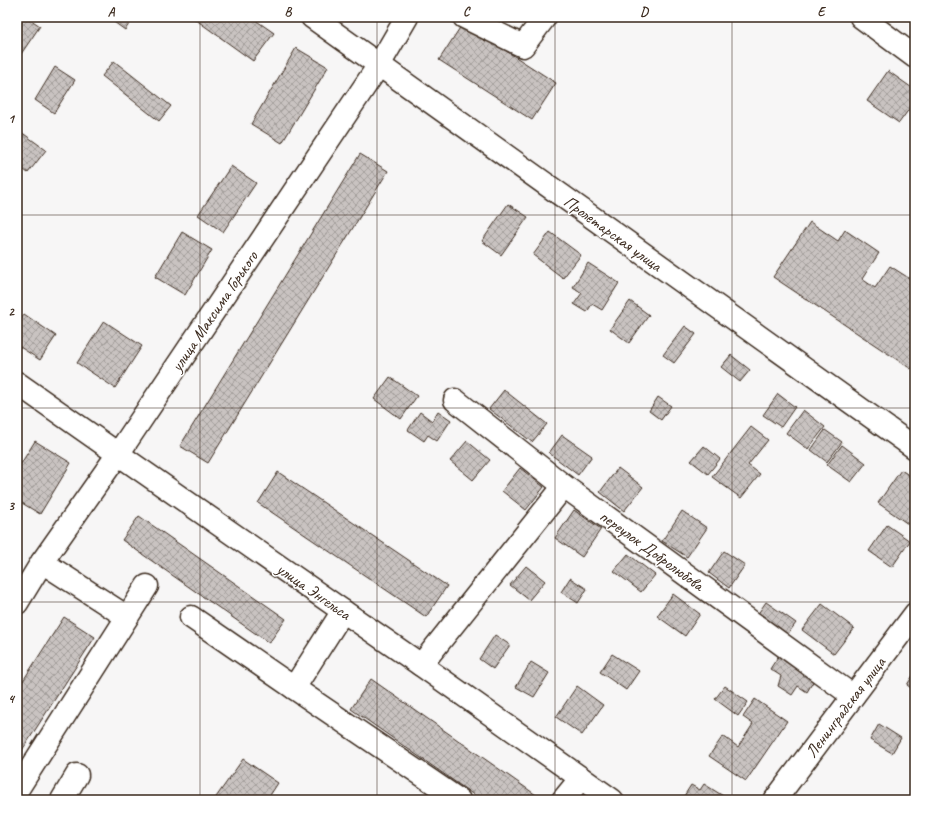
<svg xmlns="http://www.w3.org/2000/svg" width="932" height="817" viewBox="0 0 932 817" font-family="Caveat,sans-serif">
<style>
.building{fill:url(#building-cross-hatch);stroke:#3b2a1e}
.lines{fill:none;stroke-linecap:round;stroke-linejoin:round}
.minor-casing{stroke:#3b2a1e;stroke-width:25}
.major-casing{stroke:#3b2a1e;stroke-width:25}
.minor{stroke:#fff;stroke-width:22}
.major{stroke:#fff;stroke-width:22}
.grid{fill:none;stroke:#3b2a1e;stroke-width:1;stroke-opacity:0.55}
.labels{text-anchor:middle;stroke-width:3;stroke-linejoin:round;paint-order:stroke}
.street-label{font-size:17px;fill:#3b2a1e;stroke:#fff}
.neatline{fill:none;stroke:#3b2a1e;stroke-width:1.5}
.grid-label{font-size:13px;text-anchor:middle;font-weight:bold;fill:#3b2a1e}
</style>
<defs>
<pattern id="building-cross-hatch" width="8" height="8" patternUnits="userSpaceOnUse"><rect width="8" height="8" fill="#c9c3c1"/><path d="M0 0l8 8M0 8l8-8" fill="none" stroke="#a49f9c"/></pattern>
</defs>
<rect width="100%" height="100%" fill="#f7f6f6"/>
<filter id="ink" filterUnits="userSpaceOnUse"><feTurbulence type="fractalNoise" baseFrequency=".025" numOctaves="2"/><feDisplacementMap in="SourceGraphic" scale="8" xChannelSelector="R" yChannelSelector="G"/><feConvolveMatrix kernelMatrix="1 2 1 2 8 2 1 2 1" color-interpolation-filters="sRGB"/></filter>
<g filter="url(#ink)">
<g class="building">
<path d="M17,17H27L40,26L21,54L17,52Z"/>
<path d="M107,17H134L125,30Z"/>
<path d="M192,17H251L274,33L253,61Z"/>
<path d="M463,23L556,83L532,120L439,60Z"/>
<path d="M296,48L328,67L282,143L251,124Z"/>
<path d="M114,61L171,106L159,121L102,76Z"/>
<path d="M55,67L75,80L54,113L35,100Z"/>
<path d="M888,71L915,90V101L899,123L867,101Z"/>
<path d="M17,129L46,150L28,173L17,165Z"/>
<path d="M360,154L388,171L208,463L180,446Z"/>
<path d="M231,166L256,183L223,232L198,215Z"/>
<path d="M508,204L528,217L501,255L482,241Z"/>
<path d="M810,222L838,241L845,230L879,253L862,279L875,288L890,266L915,282V294L912,298L915,300V364L911,369L773,277Z"/>
<path d="M182,232L212,250L185,295L155,277Z"/>
<path d="M550,232L581,255L563,278L533,255Z"/>
<path d="M588,263L619,283L602,310L592,304L587,312L574,304L582,293L573,287Z"/>
<path d="M630,301L649,315L629,343L610,329Z"/>
<path d="M24,314L56,336L40,360L17,345V327Z"/>
<path d="M104,321L142,346L115,388L77,363Z"/>
<path d="M685,326L696,334L674,363L663,355Z"/>
<path d="M731,355L750,370L740,382L721,367Z"/>
<path d="M390,377L417,396L401,419L374,399Z"/>
<path d="M504,390L547,424L532,442L489,409Z"/>
<path d="M778,394L795,407L781,427L763,415Z"/>
<path d="M658,397L671,406L661,420L649,411Z"/>
<path d="M803,410L825,427L808,449L786,433Z"/>
<path d="M438,411L451,420L437,441L428,435L424,441L408,430L420,412L432,421Z"/>
<path d="M751,427L768,440L748,465L760,474L741,498L712,477Z"/>
<path d="M825,430L842,442L827,462L811,450Z"/>
<path d="M562,435L592,456L578,475L549,453Z"/>
<path d="M35,441L71,463L40,514L17,500V470Z"/>
<path d="M467,441L490,460L473,480L450,461Z"/>
<path d="M842,445L866,463L851,482L827,465Z"/>
<path d="M704,446L720,459L708,474L691,461Z"/>
<path d="M520,468L544,487L526,510L502,491Z"/>
<path d="M618,468L643,487L624,511L600,492Z"/>
<path d="M901,470L915,479V529L878,503Z"/>
<path d="M278,472L447,586L426,617L258,503Z"/>
<path d="M574,510L601,529L582,557L555,538Z"/>
<path d="M682,511L707,528L687,557L662,541Z"/>
<path d="M139,516L286,619L269,643L122,540Z"/>
<path d="M887,525L910,541L892,567L869,551Z"/>
<path d="M724,551L745,565L729,588L709,573Z"/>
<path d="M628,554L655,575L641,592L614,571Z"/>
<path d="M526,566L545,581L529,600L510,585Z"/>
<path d="M570,578L587,589L578,603L561,592Z"/>
<path d="M673,594L700,614L685,636L657,616Z"/>
<path d="M766,602L796,623L784,639L755,618Z"/>
<path d="M822,604L854,628L834,654L802,630Z"/>
<path d="M64,617L95,637L17,758V690Z"/>
<path d="M495,635L510,645L493,669L479,659Z"/>
<path d="M781,652L817,675L807,692L798,686L792,695L778,686L781,676L770,669Z"/>
<path d="M612,654L639,671L626,690L600,672Z"/>
<path d="M531,662L549,673L534,697L516,687Z"/>
<path d="M915,672V691L907,685Z"/>
<path d="M371,679L536,795L532,800H481L351,709Z"/>
<path d="M577,686L603,705L582,735L556,717Z"/>
<path d="M725,686L748,702L738,716L715,699Z"/>
<path d="M755,699L787,721L746,781L709,756L723,736L738,747L753,724L743,717Z"/>
<path d="M879,724L901,738L892,753L870,740Z"/>
<path d="M243,759L278,783L267,800H214Z"/>
<path d="M704,784L728,799L727,800H690L684,796L691,785L700,790Z"/>
</g>
<g class="lines">
<g class="minor-casing">
<g id="minor">
<path d="M312,17L915,448"/>
<path d="M464,17L523,46L545,17"/>
<path d="M861,17L915,57"/>
<path d="M17,383L118,454L379,65L407,17"/>
<path d="M455,400L564,486L853,696"/>
<path d="M42,562L127,617"/>
<path d="M343,611L294,688L459,800"/>
<path d="M191,617L294,688"/>
<path d="M421,665L564,486"/>
<path d="M17,790L147,586"/>
<path d="M62,800L77,775"/>
<path d="M563,800L581,778"/>
<path d="M775,800L915,614"/>
</g>
</g>
<g class="major-casing">
<path id="major" d="M17,603L42,562L118,454L343,611L421,665L612,800"/>
</g>
<use href="#minor" class="minor"/>
<use href="#major" class="major"/>
</g>
</g>
<path class="grid" d="M200,17V800M377,17V800M555,17V800M732,17V800M17,215H915M17,408H915M17,602H915"/>
<g class="labels">
<g class="street-label">
<text transform="translate(613 233) rotate(36)" y="6">Пролетарская улица</text>
<text transform="translate(214 311) rotate(-56)" y="6">улица Максима Горького</text>
<text transform="translate(652 550) rotate(36)" y="6">переулок Добролюбова</text>
<text transform="translate(314 591) rotate(35)" y="6">улица Энгельса</text>
<text transform="translate(845 707) rotate(-53)" y="6">Ленинградская улица</text>
</g>
</g>
<rect width="932" height="817" fill="none" stroke="#fff" stroke-width="44"/>
<rect x="22" y="22" width="888" height="773" class="neatline"/>
<g class="grid-label">
<text x="111" y="16">A</text>
<text x="288" y="16">B</text>
<text x="466" y="16">C</text>
<text x="644" y="16">D</text>
<text x="821" y="16">E</text>
<text x="11" y="123">1</text>
<text x="11" y="316">2</text>
<text x="11" y="510">3</text>
<text x="11" y="703">4</text>
</g>
</svg>
